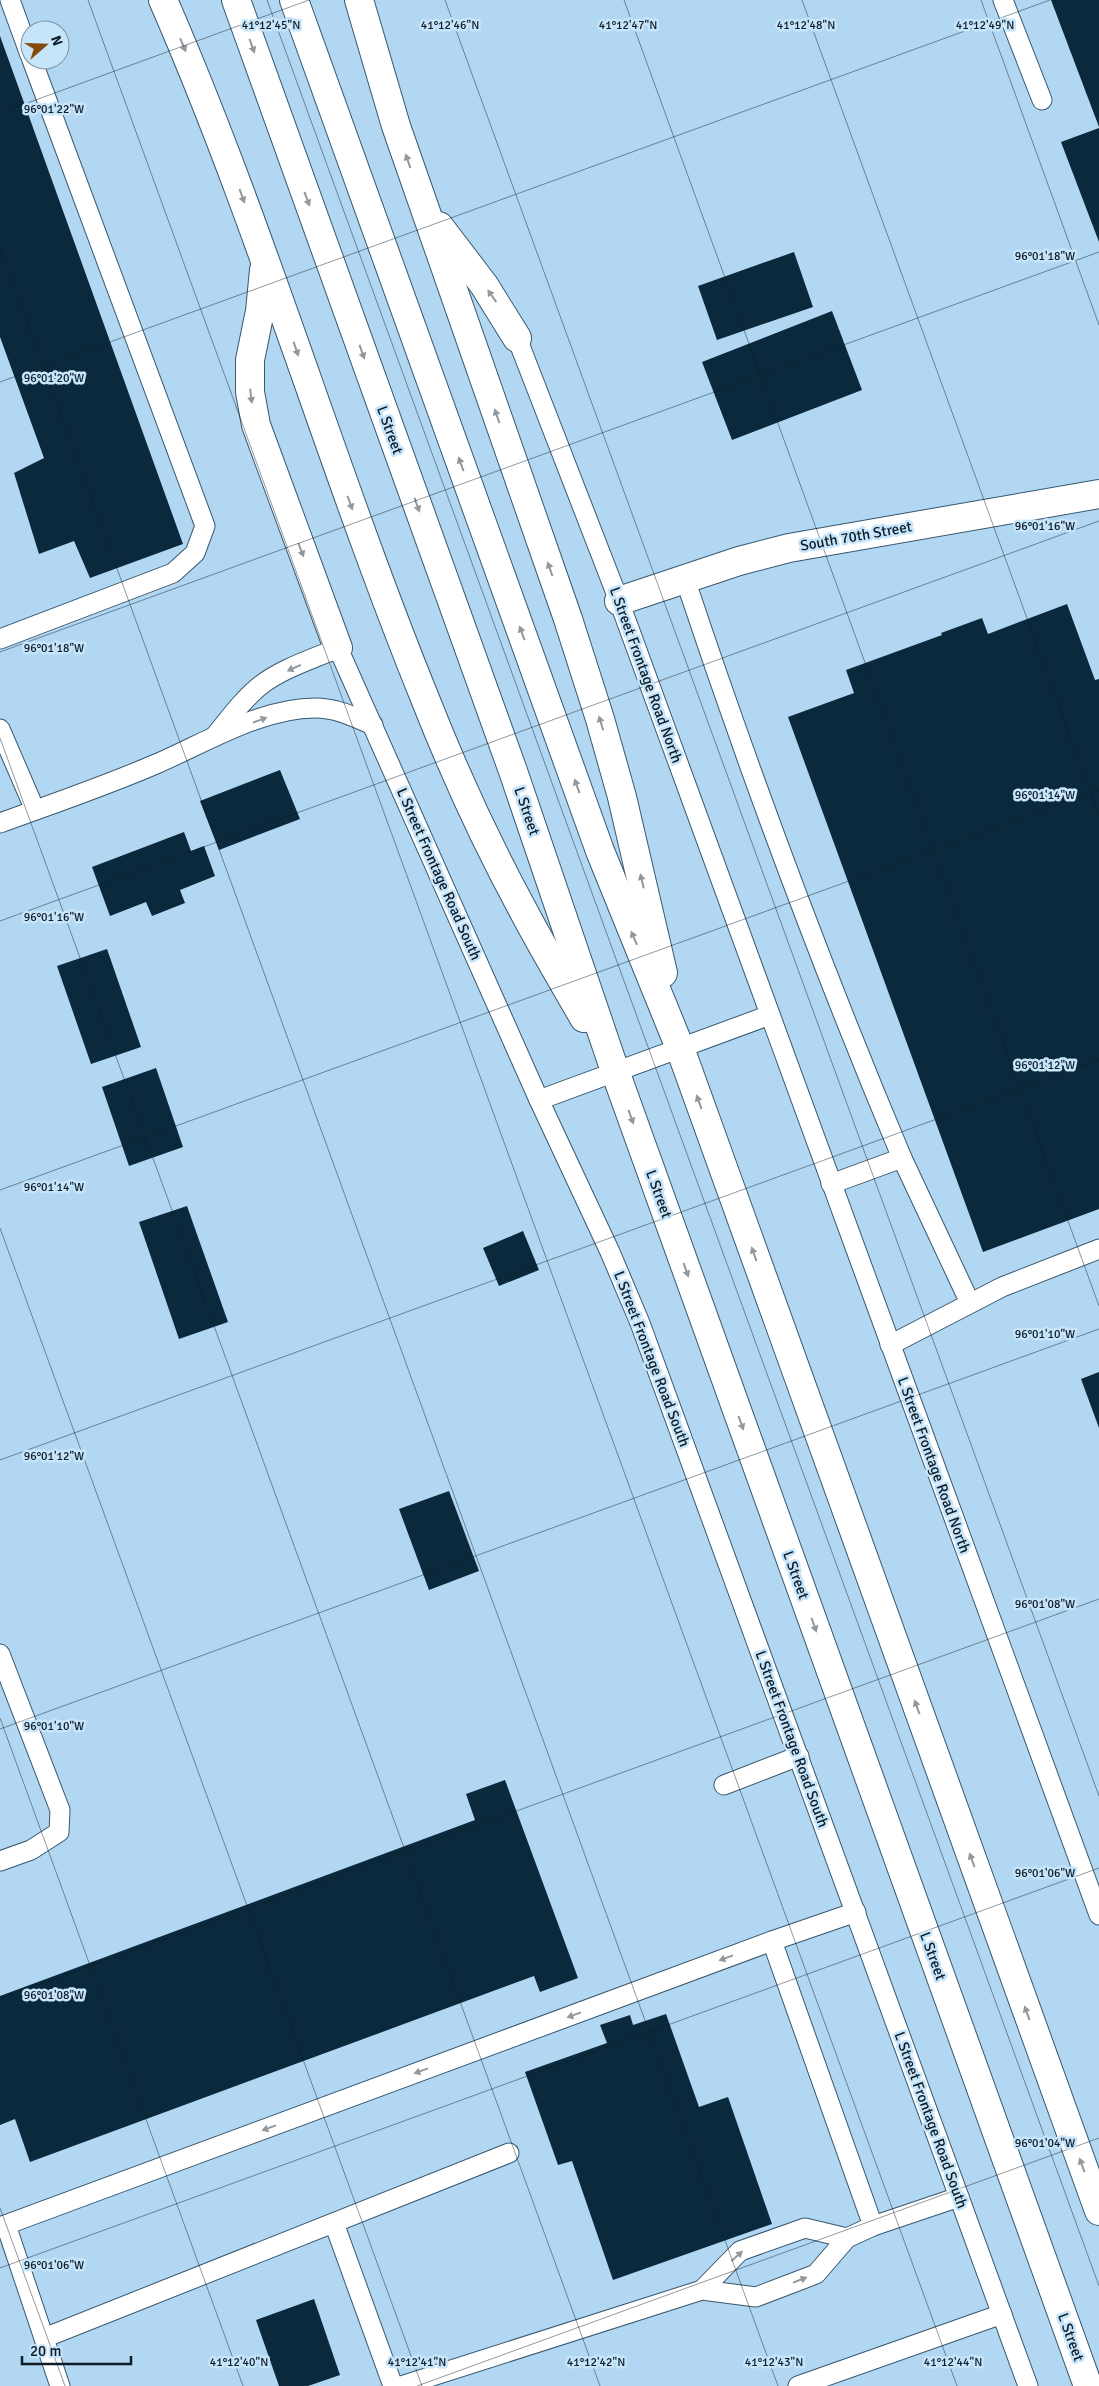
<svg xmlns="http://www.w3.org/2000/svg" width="1099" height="2386" viewBox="0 0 1099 2386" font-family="Signika,sans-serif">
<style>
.building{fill:#0b293c}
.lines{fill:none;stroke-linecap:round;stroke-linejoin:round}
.service-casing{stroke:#375870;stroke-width:21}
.minor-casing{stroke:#375870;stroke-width:30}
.primary-casing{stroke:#375870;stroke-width:30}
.service{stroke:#fff;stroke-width:19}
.minor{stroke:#fff;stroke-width:28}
.primary{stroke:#fff;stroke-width:28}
.oneway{fill:#92989d}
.ticks{fill:none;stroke:#0d1b25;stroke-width:1;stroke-opacity:0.45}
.labels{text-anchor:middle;stroke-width:5;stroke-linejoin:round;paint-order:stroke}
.street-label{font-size:15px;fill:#0d1b25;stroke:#c6e4fa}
.ticks-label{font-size:12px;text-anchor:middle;fill:#0d1b25;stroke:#c6e4fa;stroke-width:5;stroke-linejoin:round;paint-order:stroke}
</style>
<rect width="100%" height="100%" fill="#b2d7f3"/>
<g class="building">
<path d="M1051,0H1099V127Z"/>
<path d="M0,36L183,544L90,578L74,541L39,554L14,473L44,458L0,337Z"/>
<path d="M1099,128V242L1061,142Z"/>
<path d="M794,252L813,307L717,340L698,286Z"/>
<path d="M832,311L862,390L732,440L702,362Z"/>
<path d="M1067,604L1095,680L1099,679V1209L983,1252L788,717L854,693L846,670L942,635L941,633L982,618L988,634Z"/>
<path d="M280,770L300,819L219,850L200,801Z"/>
<path d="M184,832L191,851L204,846L215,876L180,890L185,903L152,916L146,902L110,916L92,867Z"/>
<path d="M107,949L141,1047L91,1064L57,966Z"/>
<path d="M156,1068L183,1147L129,1166L102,1087Z"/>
<path d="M187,1206L228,1322L179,1339L139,1222Z"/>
<path d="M523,1231L539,1270L499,1286L483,1248Z"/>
<path d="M1099,1372V1428L1081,1379Z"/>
<path d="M449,1491L479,1571L429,1590L399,1509Z"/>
<path d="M505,1780L578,1978L540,1992L534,1976L30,2162L15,2119L0,2125V1996L475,1820L466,1794Z"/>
<path d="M666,2014L699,2107L728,2097L772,2224L613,2280L572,2161L558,2165L525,2072L607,2043L600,2025L630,2015L633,2025Z"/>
<path d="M314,2299L340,2375L308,2386H279L256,2320Z"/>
</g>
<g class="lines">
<g class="service-casing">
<g id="service">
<path d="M10,0L30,55"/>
<path d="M1003,0L1042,100"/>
<path d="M517,338L619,601L1099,1915"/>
<path d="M685,579C750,774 822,968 902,1158"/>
<path d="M0,639L173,573L195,553L205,526L32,60"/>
<path d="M0,729L35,810"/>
<path d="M214,737C229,719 243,699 261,685C283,668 313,659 338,648L539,1100L610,1252L640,1323L1028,2386"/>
<path d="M0,823C52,804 105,786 156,764C205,743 261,708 315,708C337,708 354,717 373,725"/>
<path d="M539,1100L770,1015"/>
<path d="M831,1184L902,1158L970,1303"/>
<path d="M890,1345L1002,1287L1099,1249"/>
<path d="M0,1654L60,1810L59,1832L31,1850L0,1861"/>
<path d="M724,1785L799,1756"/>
<path d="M772,1941L873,2226"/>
<path d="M334,2223L393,2386"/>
<path d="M6,2225L60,2386"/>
<path d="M0,2227L772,1941L856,1912"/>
<path d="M702,2290L740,2251L805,2228L847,2238"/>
<path d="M44,2338L509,2153"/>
<path d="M401,2386L702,2290L756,2297L816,2274L847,2238L873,2226L959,2197"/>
<path d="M798,2386L1002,2314"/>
</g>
</g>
<g class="minor-casing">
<path id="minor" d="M619,601L739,561L789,548L1099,494"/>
</g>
<g class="primary-casing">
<g id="primary">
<path d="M163,0C263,229 332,470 426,701C454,772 487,844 524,912C543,948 564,983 584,1018"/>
<path d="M236,0L513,771L615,1071L1088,2386"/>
<path d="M294,0L600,851L680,1048L1099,2211"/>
<path d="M359,0L396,126L568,619L600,719L622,797L663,973"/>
<path d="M439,226L484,285L517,338"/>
<path d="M264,270L260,311L250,360V392L256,425L338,648"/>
</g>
</g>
<use href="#service" class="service"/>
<use href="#minor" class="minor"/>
<use href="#primary" class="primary"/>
</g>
<defs><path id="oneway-solid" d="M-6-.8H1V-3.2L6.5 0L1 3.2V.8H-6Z" transform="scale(1.25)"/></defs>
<g class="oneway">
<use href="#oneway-solid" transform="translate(183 45) rotate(67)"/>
<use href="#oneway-solid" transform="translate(252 46) rotate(70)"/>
<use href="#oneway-solid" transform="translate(408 161) rotate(-109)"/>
<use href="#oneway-solid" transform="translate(242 196) rotate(70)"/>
<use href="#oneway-solid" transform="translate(307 199) rotate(70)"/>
<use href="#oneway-solid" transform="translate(492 296) rotate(-125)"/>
<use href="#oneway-solid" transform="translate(296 349) rotate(71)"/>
<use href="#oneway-solid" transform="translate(362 352) rotate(70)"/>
<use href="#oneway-solid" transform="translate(251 396) rotate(83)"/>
<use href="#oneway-solid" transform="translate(497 416) rotate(-109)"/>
<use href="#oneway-solid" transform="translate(461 464) rotate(-110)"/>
<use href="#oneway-solid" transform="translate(350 503) rotate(70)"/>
<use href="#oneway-solid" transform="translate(417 505) rotate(70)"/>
<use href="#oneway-solid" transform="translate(301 550) rotate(69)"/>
<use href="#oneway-solid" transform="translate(550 569) rotate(-109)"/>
<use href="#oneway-solid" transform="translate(522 633) rotate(-110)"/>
<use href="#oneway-solid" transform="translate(294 668) rotate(156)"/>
<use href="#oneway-solid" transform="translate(260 720) rotate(-20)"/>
<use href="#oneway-solid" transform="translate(601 723) rotate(-107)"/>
<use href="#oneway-solid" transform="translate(577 786) rotate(-110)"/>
<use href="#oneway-solid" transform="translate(642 881) rotate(-103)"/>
<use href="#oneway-solid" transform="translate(634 938) rotate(-113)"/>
<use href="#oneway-solid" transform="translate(699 1102) rotate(-110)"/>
<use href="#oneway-solid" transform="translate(631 1117) rotate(70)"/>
<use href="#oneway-solid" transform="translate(754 1254) rotate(-110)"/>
<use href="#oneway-solid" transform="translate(686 1270) rotate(70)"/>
<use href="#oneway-solid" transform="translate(741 1423) rotate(70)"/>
<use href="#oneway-solid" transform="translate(814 1625) rotate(70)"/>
<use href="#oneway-solid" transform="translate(917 1707) rotate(-110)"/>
<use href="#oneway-solid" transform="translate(972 1860) rotate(-110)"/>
<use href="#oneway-solid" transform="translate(726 1958) rotate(160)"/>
<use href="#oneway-solid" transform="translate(1027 2013) rotate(-110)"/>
<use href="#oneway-solid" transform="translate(574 2015) rotate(160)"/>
<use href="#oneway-solid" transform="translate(421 2071) rotate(160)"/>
<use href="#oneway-solid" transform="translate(269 2128) rotate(160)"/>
<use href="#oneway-solid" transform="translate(1082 2165) rotate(-110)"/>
<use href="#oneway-solid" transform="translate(737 2256) rotate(-41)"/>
<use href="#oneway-solid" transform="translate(800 2280) rotate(-21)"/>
</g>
<path class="ticks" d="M88,0L957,2386M267,0L1099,2286M445,0L1099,1796M624,0L1099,1306M802,0L1099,816M981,0L1099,325M0,113L309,0M0,247L778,2386M0,382L1050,0M0,652L1099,252M0,738L600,2386M0,921L1099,521M0,1190L1099,790M0,1228L422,2386M0,1460L1099,1060M0,1718L243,2386M0,1729L1099,1329M0,1999L1099,1599M0,2208L65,2386M0,2268L1099,1868M417,2386L1099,2138"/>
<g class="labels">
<g class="street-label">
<text transform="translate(390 430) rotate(70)" y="5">L Street</text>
<text transform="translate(856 536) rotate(-10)" y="5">South 70th Street</text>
<text transform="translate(646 675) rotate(70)" y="5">L Street Frontage Road North</text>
<text transform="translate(527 811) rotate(71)" y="5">L Street</text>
<text transform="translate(439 874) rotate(66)" y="5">L Street Frontage Road South</text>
<text transform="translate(659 1194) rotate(70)" y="5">L Street</text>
<text transform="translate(652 1359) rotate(69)" y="5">L Street Frontage Road South</text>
<text transform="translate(934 1465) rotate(70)" y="5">L Street Frontage Road North</text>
<text transform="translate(796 1575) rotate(70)" y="5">L Street</text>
<text transform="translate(792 1739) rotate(70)" y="5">L Street Frontage Road South</text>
<text transform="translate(933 1956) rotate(70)" y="5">L Street</text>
<text transform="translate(931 2120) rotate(70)" y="5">L Street Frontage Road South</text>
<text transform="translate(1071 2337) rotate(70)" y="5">L Street</text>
</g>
</g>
<g class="ticks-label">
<text x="271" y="29">41°12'45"N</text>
<text x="450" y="29">41°12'46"N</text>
<text x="628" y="29">41°12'47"N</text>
<text x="806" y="29">41°12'48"N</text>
<text x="985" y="29">41°12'49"N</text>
<text x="54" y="113">96°01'22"W</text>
<text x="1045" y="260">96°01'18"W</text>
<text x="54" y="382">96°01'20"W</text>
<text x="1045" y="530">96°01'16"W</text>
<text x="54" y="652">96°01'18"W</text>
<text x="1045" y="799">96°01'14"W</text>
<text x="54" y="921">96°01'16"W</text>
<text x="1045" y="1069">96°01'12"W</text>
<text x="54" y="1191">96°01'14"W</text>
<text x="1045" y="1338">96°01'10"W</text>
<text x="54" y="1460">96°01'12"W</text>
<text x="1045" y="1608">96°01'08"W</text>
<text x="54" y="1730">96°01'10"W</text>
<text x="1045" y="1877">96°01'06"W</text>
<text x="54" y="1999">96°01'08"W</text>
<text x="1045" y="2147">96°01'04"W</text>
<text x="54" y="2269">96°01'06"W</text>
<text x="239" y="2366">41°12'40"N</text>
<text x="417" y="2366">41°12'41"N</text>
<text x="596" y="2366">41°12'42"N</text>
<text x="774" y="2366">41°12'43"N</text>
<text x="953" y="2366">41°12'44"N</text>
</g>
<g transform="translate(45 45) rotate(70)"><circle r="24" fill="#c6e4fa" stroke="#7c94a5"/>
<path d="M0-4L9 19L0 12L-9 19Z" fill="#864a06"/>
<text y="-8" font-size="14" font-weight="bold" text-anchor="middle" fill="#0d1b25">N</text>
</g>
<path d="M22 2356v8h109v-8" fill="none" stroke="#0d1b25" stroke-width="2.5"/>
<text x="30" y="2356" font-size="15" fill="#0d1b25" stroke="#c6e4fa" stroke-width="4" paint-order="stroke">20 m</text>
</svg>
